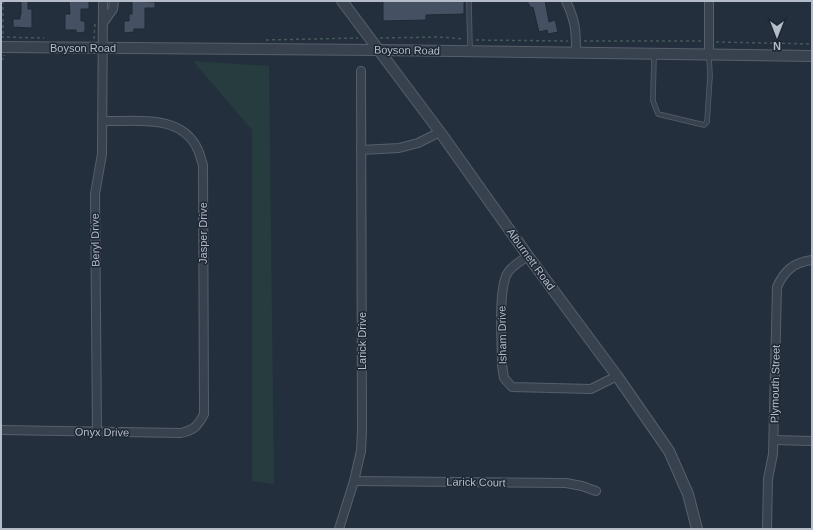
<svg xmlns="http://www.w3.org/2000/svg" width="813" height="530" viewBox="0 0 813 530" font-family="Helvetica,sans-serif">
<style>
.green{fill:#263c3f}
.building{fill:#455162;stroke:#1f2835}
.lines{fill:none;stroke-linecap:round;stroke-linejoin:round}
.service-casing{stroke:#565f6c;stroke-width:5.5}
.minor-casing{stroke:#565f6c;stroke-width:10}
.tertiary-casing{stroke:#565f6c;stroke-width:12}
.path{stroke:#44595c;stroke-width:1.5;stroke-dasharray:3 3;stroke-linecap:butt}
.service{stroke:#38414e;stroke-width:4}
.minor{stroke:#38414e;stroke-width:8}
.tertiary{stroke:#38414e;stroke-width:10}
.labels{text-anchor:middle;stroke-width:3;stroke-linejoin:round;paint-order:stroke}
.street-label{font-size:11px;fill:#b4bcc9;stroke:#1d2633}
</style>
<rect width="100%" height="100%" fill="#242f3e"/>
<path class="green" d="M193,61L269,66L274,484L252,481V130Z"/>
<g class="building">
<path d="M21,1H28V9H32V28L13,27V19H20V15H21Z"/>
<path d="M69,1H89V9H81V21H85V32L76,33V30H65V14H70Z"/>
<path d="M132,1L155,2V8H145V29H134V32L124,33V21H129V14H132Z"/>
<path d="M383,1H464V14L426,15V20L383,21Z"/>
<path d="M527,1H545L549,22L555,20L558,32L548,34L547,30L539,32L533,7L531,8Z"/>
</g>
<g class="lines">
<g class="service-casing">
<g id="service">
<path d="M469,1L470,51"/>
<path d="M654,54L653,101L658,114L704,125L707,122L710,76L709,56"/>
</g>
</g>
<g class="minor-casing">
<g id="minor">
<path d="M566,1C576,22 576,31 576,53"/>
<path d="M709,1V54"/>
<path d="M103,23L113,9L114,1"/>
<path d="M361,150L399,148L418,143L440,132"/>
<path d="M528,256C521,261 511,266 507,274C498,291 502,343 502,365L504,378L512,387L591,389L617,376"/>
<path d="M1,430L181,433C194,430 198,426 204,414L203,165C201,160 200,154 198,150C182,113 135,122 103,121"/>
<path d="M97,432L95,194L102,154L103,1"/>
<path d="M774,440L812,441"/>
<path d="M354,481L566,483L582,486L596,491"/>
<path d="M339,529L354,481L361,451L362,430L361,71"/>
<path d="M767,529L768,479L773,454L777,287C784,271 794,262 812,260"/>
</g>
</g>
<g class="tertiary-casing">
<g id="tertiary">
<path d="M342,1L440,132L528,256L617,376L669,451L688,494L697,529"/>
<path d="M1,47L379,50L812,56"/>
</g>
</g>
<g class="path">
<path d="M3,1V38"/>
<path d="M1,37L44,38"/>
<path d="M380,38L438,37L464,39"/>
<path d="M94,39L95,23"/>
<path d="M266,40L358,38"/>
<path d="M476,40L568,41"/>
<path d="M584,41H702"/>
<path d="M716,42L812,44"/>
<path d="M1,59H4V55"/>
</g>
<use href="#service" class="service"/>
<use href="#minor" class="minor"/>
<use href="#tertiary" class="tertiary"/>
</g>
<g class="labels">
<g class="street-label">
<text x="83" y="52">Boyson Road</text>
<text transform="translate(407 50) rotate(1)" y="4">Boyson Road</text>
<text transform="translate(203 233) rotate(-90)" y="4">Jasper Drive</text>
<text transform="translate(95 240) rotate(-91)" y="4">Beryl Drive</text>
<text transform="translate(531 259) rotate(54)" y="4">Alburnett Road</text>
<text transform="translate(502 335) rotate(-91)" y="4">Isham Drive</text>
<text transform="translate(362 341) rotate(-90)" y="4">Larick Drive</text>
<text transform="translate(775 384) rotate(-89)" y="4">Plymouth Street</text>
<text transform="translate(102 432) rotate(1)" y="4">Onyx Drive</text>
<text transform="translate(476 482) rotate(1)" y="4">Larick Court</text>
</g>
</g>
<rect width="813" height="530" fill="none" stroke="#b4bcc9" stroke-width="4"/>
<g transform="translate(777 36) rotate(180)" stroke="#1d2633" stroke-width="3" paint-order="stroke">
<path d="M0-3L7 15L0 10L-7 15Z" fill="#b4bcc9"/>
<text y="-6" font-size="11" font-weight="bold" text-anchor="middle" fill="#b4bcc9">N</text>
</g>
</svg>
